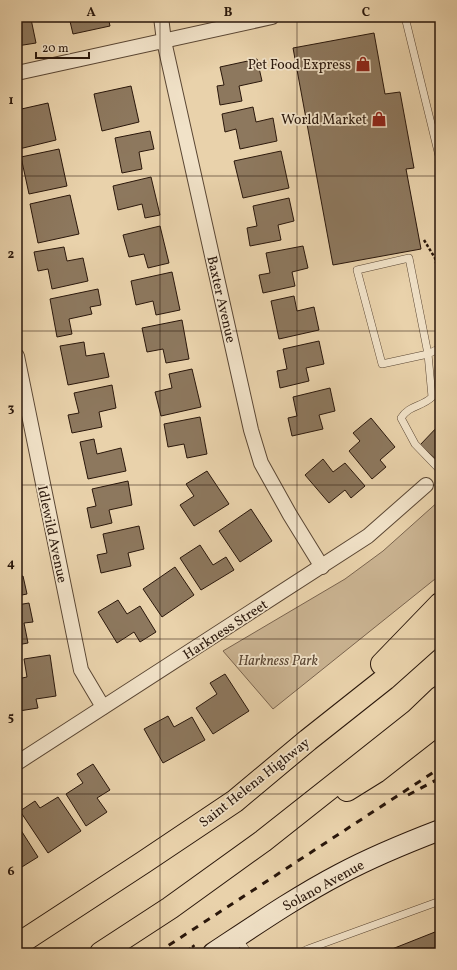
<svg xmlns="http://www.w3.org/2000/svg" width="457" height="970" viewBox="0 0 457 970" font-family="Vollkorn,serif">
<style>
.park{fill:#c9b290;stroke:#7a644e}
.building{fill:#8d785e;stroke:#2a170b}
.lines{fill:none;stroke-linecap:round;stroke-linejoin:round}
.lane-casing{stroke:#5a4633;stroke-width:8}
.street-casing{stroke:#5a4633;stroke-width:16}
.secondary-casing{stroke:#2a170b;stroke-width:22}
.highway-casing{stroke:#2a170b;stroke-width:24}
.path{stroke:#2a170b;stroke-width:2.5;stroke-dasharray:3 2;stroke-linecap:butt}
.lane{stroke:#f1e2c8;stroke-width:7}
.street{stroke:#f1e2c8;stroke-width:14}
.secondary{stroke:#f1e2c8;stroke-width:20}
.highway{stroke:#e9d2ab;stroke-width:22}
.rail{stroke:#2a170b;stroke-width:3;stroke-dasharray:7 7;stroke-linecap:butt}
.grid{fill:none;stroke:#2a170b;stroke-width:1;stroke-opacity:0.55}
.labels{text-anchor:middle;stroke-width:3.5;stroke-linejoin:round;paint-order:stroke}
.poi-label{font-size:14px;fill:#2a170b;stroke:#f1e2c8;text-anchor:end}
.street-label{font-size:14px;fill:#2a170b;stroke:#f1e2c8}
.park-label{font-size:14px;font-style:italic;fill:#5a4633;stroke:#f1e2c8}
.neatline{fill:none;stroke:#2a170b;stroke-width:1.5}
.grid-label{font-size:13px;text-anchor:middle;font-weight:bold;fill:#2a170b}
</style>
<rect width="100%" height="100%" fill="#e9d2ab"/>
<filter id="stains"><feTurbulence type="fractalNoise" baseFrequency=".005" numOctaves="4"/><feColorMatrix values="0 0 0 0 .2 0 0 0 0 .09 0 0 0 0 .02 0 0 0 .5 -.17"/></filter>
<radialGradient id="worn" r=".72"><stop offset=".6" stop-color="#630" stop-opacity="0"/><stop offset="1" stop-color="#630" stop-opacity=".3"/></radialGradient>
<path class="park" d="M440,500V575L273,709L223,651L345,579L383,551Z"/>
<g class="building">
<path d="M69,17H108L110,26L73,34Z"/>
<path d="M31,19L36,43L17,46V22Z"/>
<path d="M374,33L385,94L400,92L414,168L406,169L421,249L333,265L293,48Z"/>
<path d="M257,59L262,81L239,86L242,101L220,105L217,86L224,85L220,67Z"/>
<path d="M131,86L139,122L102,131L94,94Z"/>
<path d="M48,103L56,140L19,149L17,137V110Z"/>
<path d="M253,107L256,122L273,118L277,141L240,149L236,129L225,132L222,114Z"/>
<path d="M150,131L154,149L139,152L142,169L122,173L115,138Z"/>
<path d="M59,149L67,186L29,194L21,157Z"/>
<path d="M281,151L289,188L243,198L234,161Z"/>
<path d="M151,177L160,215L145,218L142,204L118,210L113,186Z"/>
<path d="M70,195L79,234L38,243L30,204Z"/>
<path d="M289,198L294,221L278,225L281,240L250,246L247,228L257,226L253,206Z"/>
<path d="M160,226L169,263L148,268L144,254L129,257L123,235Z"/>
<path d="M303,246L308,268L292,272L295,286L263,293L259,275L270,273L266,253Z"/>
<path d="M64,247L67,261L83,258L88,281L52,289L48,269L38,271L34,252Z"/>
<path d="M172,272L180,310L156,315L153,301L136,305L131,281Z"/>
<path d="M98,289L101,305L90,307L92,314L69,319L72,334L57,337L50,299Z"/>
<path d="M294,296L297,311L314,307L319,330L279,339L271,301Z"/>
<path d="M182,320L189,359L166,363L163,349L147,352L142,328Z"/>
<path d="M319,341L324,364L306,368L309,381L280,388L277,371L287,369L283,349Z"/>
<path d="M84,342L86,356L104,353L109,377L68,385L60,346Z"/>
<path d="M192,369L201,407L161,416L155,392L172,388L169,374Z"/>
<path d="M112,385L116,408L99,412L102,427L72,433L68,415L79,413L74,393Z"/>
<path d="M330,388L335,411L319,415L323,429L292,436L288,418L297,416L293,397Z"/>
<path d="M200,417L207,454L187,458L184,444L168,447L164,424Z"/>
<path d="M371,418L395,447L380,460L386,467L372,479L349,451L360,441L353,433Z"/>
<path d="M440,424V463L420,445Z"/>
<path d="M94,439L97,454L121,448L126,471L88,479L80,442Z"/>
<path d="M323,459L333,472L345,463L365,486L351,498L345,490L329,503L305,475Z"/>
<path d="M207,471L229,504L194,526L180,505L194,496L186,484Z"/>
<path d="M128,481L132,505L109,510L112,523L91,528L87,508L96,506L92,489Z"/>
<path d="M251,509L272,541L240,562L219,531Z"/>
<path d="M139,526L144,549L128,553L131,566L101,573L97,555L107,553L103,534Z"/>
<path d="M200,545L213,565L226,557L234,570L201,590L180,558Z"/>
<path d="M175,567L194,595L162,617L143,589Z"/>
<path d="M23,576L27,594L17,596V577Z"/>
<path d="M118,600L127,614L140,606L156,632L140,642L134,632L117,643L98,612Z"/>
<path d="M29,603L33,622L24,623L28,643L17,645V605Z"/>
<path d="M50,655L56,696L36,699L38,708L19,711L17,701V679L27,677L24,659Z"/>
<path d="M225,674L249,711L213,734L196,708L217,694L210,683Z"/>
<path d="M168,716L174,727L192,717L205,740L163,763L144,729Z"/>
<path d="M93,764L110,790L97,798L107,812L86,826L66,794L83,783L77,774Z"/>
<path d="M58,797L81,831L48,853L20,811L35,801L40,808Z"/>
<path d="M17,824L38,857L17,870Z"/>
<path d="M440,930V953H382Z"/>
</g>
<g class="lines">
<g class="lane-casing">
<g id="lane">
<path d="M405,17L440,160"/>
<path d="M440,348L428,354L382,364L357,270L409,258L428,354L432,397C422,407 409,405 401,418L415,444L440,470"/>
<path d="M238,938L248,953"/>
<path d="M300,953L308,949L440,901"/>
</g>
</g>
<g class="street-casing">
<g id="street">
<path d="M161,17L164,41L251,430L261,463L290,515L322,567"/>
<path d="M17,73L272,17"/>
<path d="M17,356L81,670L103,707"/>
<path d="M17,763L368,536L426,485"/>
</g>
</g>
<g class="secondary-casing">
<path id="secondary" d="M213,953C254,926 296,897 340,874C372,857 406,843 440,830"/>
</g>
<g class="highway-casing">
<g id="highway">
<path d="M382,664L440,604"/>
<path d="M347,790L376,772L440,722"/>
<path d="M17,945L144,862L235,801L308,740L385,679L440,630"/>
<path d="M101,953L170,908L263,841L416,720L440,697"/>
</g>
</g>
<g class="path">
<path d="M424,240L435,258L440,281"/>
<path d="M184,953L195,945"/>
</g>
<use href="#lane" class="lane"/>
<use href="#street" class="street"/>
<use href="#secondary" class="secondary"/>
<use href="#highway" class="highway"/>
<g class="rail">
<path d="M408,795L440,778"/>
<path d="M157,953L440,768"/>
</g>
</g>
<path class="grid" d="M160,17V953M297,17V953M17,176H440M17,331H440M17,485H440M17,639H440M17,794H440"/>
<defs>
<g id="shop-bare" transform="scale(1.2)"><path d="M-5-2.5h2.3a2.7 3.5 0 0 1 5.4 0H5L5.5 6h-11ZM-1.5-2.5h3a1.5 2.3 0 0 0-3 0Z" fill="#8f2418" stroke="#f1e2c8" stroke-width="2.5" paint-order="stroke"/></g>
</defs>
<g fill-rule="evenodd">
<use href="#shop-bare" x="363" y="64"/>
<use href="#shop-bare" x="379" y="119"/>
</g>
<g class="labels">
<g class="poi-label">
<text x="351" y="69">Pet Food Express</text>
<text x="367" y="124">World Market</text>
</g>
<g class="street-label">
<text transform="translate(222 299) rotate(77)" y="5">Baxter Avenue</text>
<text transform="translate(53 534) rotate(78)" y="5">Idlewild Avenue</text>
<text transform="translate(225 629) rotate(-33)" y="5">Harkness Street</text>
<text transform="translate(254 782) rotate(-38)" y="5">Saint Helena Highway</text>
<text transform="translate(323 885) rotate(-29)" y="5">Solano Avenue</text>
</g>
<g class="park-label">
<text x="278" y="665">Harkness Park</text>
</g>
</g>
<rect width="457" height="970" fill="none" stroke="#e9d2ab" stroke-width="44"/>
<path d="M36 52v6h53v-6" fill="none" stroke="#2a170b" stroke-width="2"/>
<text x="42" y="52" font-size="12" fill="#2a170b" stroke="#f1e2c8" stroke-width="3" paint-order="stroke">20 m</text>
<rect x="22" y="22" width="413" height="926" class="neatline"/>
<g class="grid-label">
<text x="91" y="16">A</text>
<text x="228" y="16">B</text>
<text x="366" y="16">C</text>
<text x="11" y="104">1</text>
<text x="11" y="258">2</text>
<text x="11" y="412">3</text>
<text x="11" y="567">4</text>
<text x="11" y="721">5</text>
<text x="11" y="875">6</text>
</g>
<rect width="100%" height="100%" filter="url(#stains)"/>
<rect width="100%" height="100%" fill="url(#worn)"/>
</svg>
